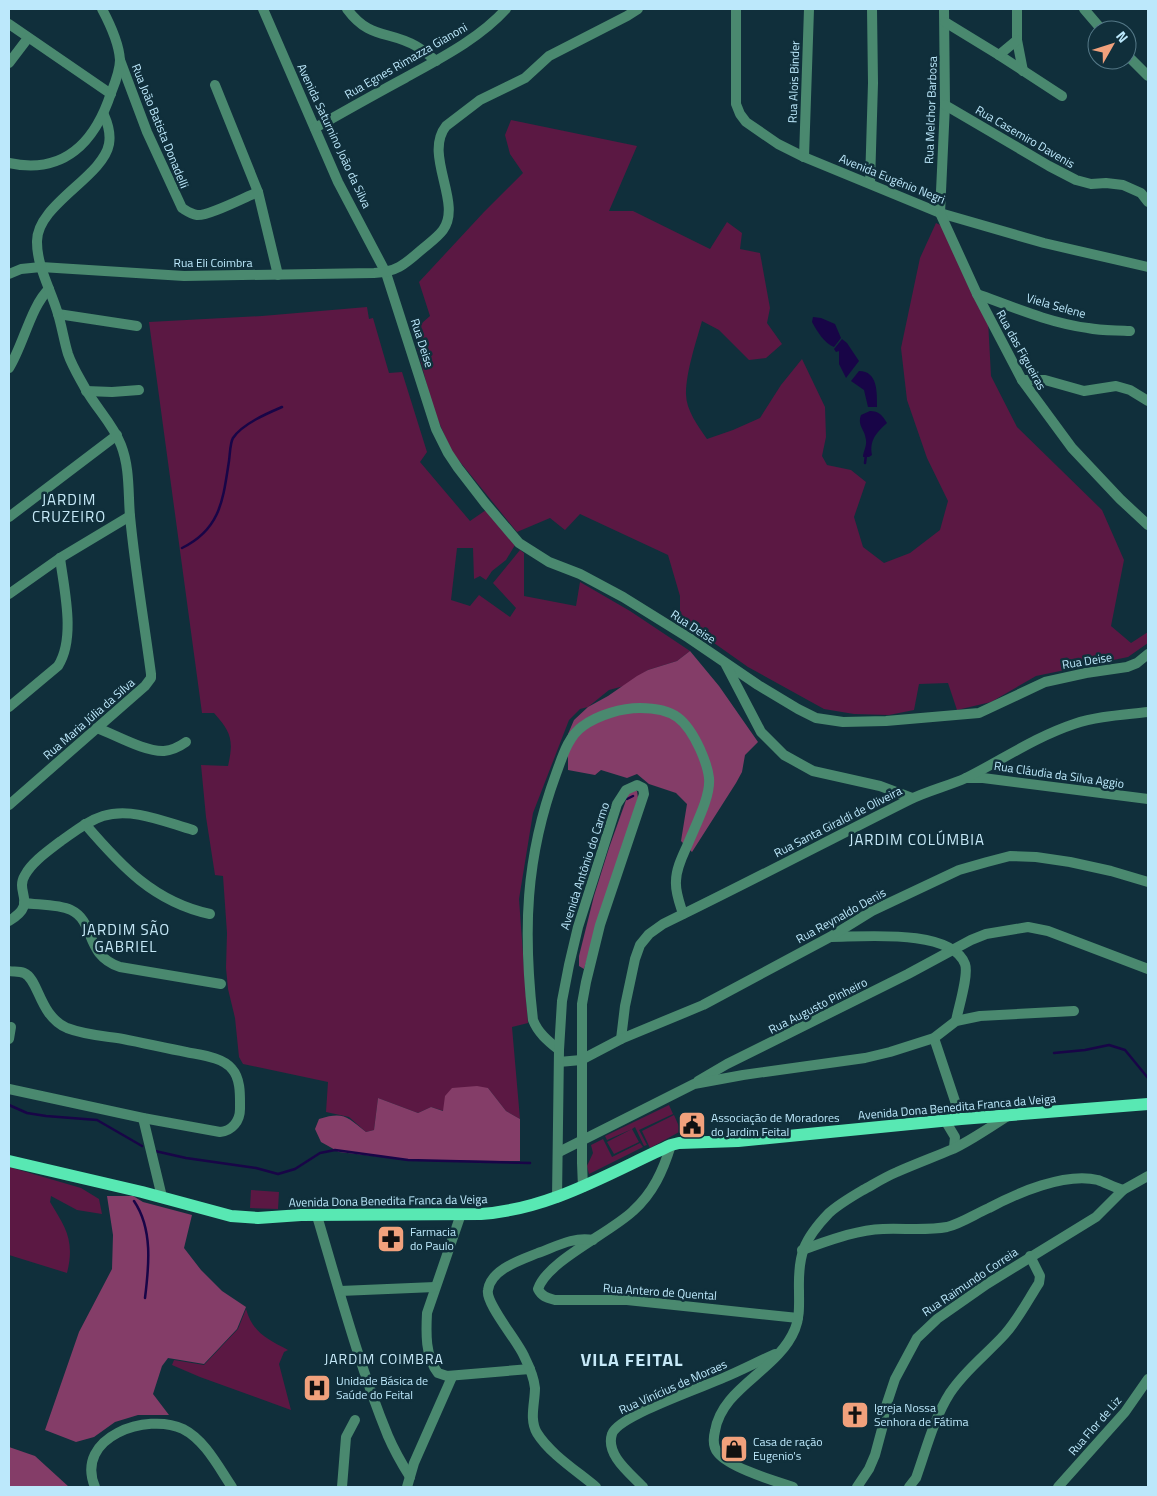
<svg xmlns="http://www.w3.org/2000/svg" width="1157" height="1496" viewBox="0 0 1157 1496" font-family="'Titillium Web',sans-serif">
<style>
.green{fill:#5b1843}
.forest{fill:#843d68}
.water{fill:#180547}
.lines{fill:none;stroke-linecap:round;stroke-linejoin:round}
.stream{stroke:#180547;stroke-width:2.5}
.minor{stroke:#4a896f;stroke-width:10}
.major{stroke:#58e8b3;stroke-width:12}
.labels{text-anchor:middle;stroke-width:5;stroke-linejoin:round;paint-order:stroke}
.street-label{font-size:12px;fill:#bce8fb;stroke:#102f3b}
.poi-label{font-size:12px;fill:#bce8fb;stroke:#102f3b;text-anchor:start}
.neighbourhood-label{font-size:14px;letter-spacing:1px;fill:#c6e9f8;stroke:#102f3b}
.quarter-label{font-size:15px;letter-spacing:1px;fill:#c6e9f8;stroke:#102f3b}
.district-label{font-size:18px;font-weight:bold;letter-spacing:1px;fill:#c6e9f8;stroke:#102f3b}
</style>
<rect width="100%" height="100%" fill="#102f3b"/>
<g class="green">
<path d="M511,120L637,146L609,211H633L710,249L727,222L742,233L740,249L760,253L770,308L767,323L782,344L766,358L749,360L719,330L702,321C696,342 686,372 686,394C686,410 698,426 707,439L733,430L760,418L781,385L802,359L825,407L826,437L822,456L827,465L851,470L866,482L854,517L863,547L884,563L910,553L940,530L948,501L927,458L907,400L901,348L920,258L936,223L946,228L988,320L991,376L1017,427L1102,510L1124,560L1111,626L1131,643L1148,632V643L1128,657L1036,676L991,702L957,710L948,683L919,684L914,710L889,715L854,714L824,709L748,667L680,619V596L668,555L580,514L565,530L550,518L517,532L452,452L433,409L413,331L430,316L419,282L484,212L523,173L510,154L505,135Z"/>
<path d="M367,307L369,319L373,318L389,373L402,372L427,452L420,462L470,521L486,510L515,545L506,560L492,571L486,580L480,576L474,579L473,548H457L451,600L470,606L479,595L510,617L516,608L493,583L520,550L524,553V596L576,606L580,582L630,611L690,651L677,661L648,670L624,686L609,690L588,707L580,709L569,720L533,813L519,899L528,1023L512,1027L520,1119L506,1111L488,1088L444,1111L431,1107L418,1113L378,1098L374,1130L366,1132L349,1117L326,1112L328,1082L243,1064L239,1057L235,1018L228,989L226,968L227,933L223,876L215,875L206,817L201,765L228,766C234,740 231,732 214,713H202L149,322L262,316Z"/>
<path d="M669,1105L673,1114L639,1130L647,1145L644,1146L635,1127L632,1129L639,1142L614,1154L607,1142L632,1129L607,1140L605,1136Z"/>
<path d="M674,1115L681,1131L650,1148L642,1131Z"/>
<path d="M603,1139L612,1157L640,1143L643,1147L589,1174L587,1166L593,1153L591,1145Z"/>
<path d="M9,1167L81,1188L99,1199L102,1214L77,1210L51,1196L50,1202C66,1228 75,1241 67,1273L9,1255Z"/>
<path d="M251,1190L279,1192L278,1209L250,1208Z"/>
<path d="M246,1309C253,1333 267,1339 288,1350L284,1352L279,1364L291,1410L200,1377L172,1365L174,1360L204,1365L238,1329Z"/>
</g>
<g class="forest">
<path d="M690,651L719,686L758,742L745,755L742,772L736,783L692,852L681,841L687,804L676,793L649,784L637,774L627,778L601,770L595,775L568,770V734L574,720L588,707L608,696L637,676L648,670L677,661Z"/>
<path d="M630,789L637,791L638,798L584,969L579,966V956L594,896L609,848Z"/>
<path d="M477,1086L488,1088L506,1111L520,1119V1161L408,1160L339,1152L321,1142L315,1129L319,1119C344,1111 347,1117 366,1132L374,1130L378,1098L418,1113L431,1107L443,1111L445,1096L452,1088Z"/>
<path d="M107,1196H133L143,1202L192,1215L184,1248L201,1270L222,1291L246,1307L237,1329L204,1364L168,1358L162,1366L153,1394L169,1415H138L115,1422L94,1437L76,1442L45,1430L79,1332L112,1269L113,1235Z"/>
<path d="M9,1447L35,1456L69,1487H9Z"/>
</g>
<g class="water">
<path d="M813,317L821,318L835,324L841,338L834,347C824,343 817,331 812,322Z"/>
<path d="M842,339L847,343L859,361L846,378L839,364V351L836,352L834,349Z"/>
<path d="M859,371C878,371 877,393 877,407H868L864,390L851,381Z"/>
<path d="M870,411C879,411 882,415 887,423C877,432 869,440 872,455L869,457H863C863,452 867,446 866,440C865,429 857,426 861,415Z"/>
</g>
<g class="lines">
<g class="stream">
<path d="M865,463L866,455"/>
<path d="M182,548C221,529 223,499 229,461C230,454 230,443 233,438C242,424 268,413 282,407"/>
<path d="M627,799L633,796"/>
<path d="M1054,1053L1085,1050L1109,1045L1125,1050L1148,1078"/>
<path d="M9,1105L27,1113L46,1116L97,1120L142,1146"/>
<path d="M155,1151L186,1158L256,1168L278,1174L295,1169L320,1153L335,1150L408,1160L530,1163"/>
<path d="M134,1201C153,1229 149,1266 145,1298"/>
</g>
<g class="minor">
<path d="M263,9L338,182L386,273L436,429L448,453L458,468L485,503L519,543L549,562L580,574L623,597L689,638L758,685L798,709L816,718L843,722L886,721L979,713L1045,682L1086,673L1127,667L1137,663L1148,654"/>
<path d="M347,9C370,40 388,30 416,46C423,50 430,56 436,61"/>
<path d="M736,9V104L740,114L746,122L778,144L804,157L940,213L1044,243L1148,267"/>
<path d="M944,9L945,105L940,213L977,294L1022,380L1072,448L1120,499L1148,525"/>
<path d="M1017,9V40L1023,71"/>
<path d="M1084,9L1102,30"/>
<path d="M945,22L999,55L1062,96"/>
<path d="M9,24L111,94"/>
<path d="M999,55L1017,40"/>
<path d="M1127,55L1148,76"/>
<path d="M120,60L147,132L182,208C187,211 191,214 197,215C209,216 245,197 258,192"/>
<path d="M9,63L28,38"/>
<path d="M215,85L258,192L278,275"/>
<path d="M945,105L1049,166L1076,180L1091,184L1106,183L1123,185L1141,193L1148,202"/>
<path d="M315,128C345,111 375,94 405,78C439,59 479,39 506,9"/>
<path d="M804,157L809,9"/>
<path d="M9,163C64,175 95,142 111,93C115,83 120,71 120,60C119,43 110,24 102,9"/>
<path d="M870,183L873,83L872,9"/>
<path d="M9,274L21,269L41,267L184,276L374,273C396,272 404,265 420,251C428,244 437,238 443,230C463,203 423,155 446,126L480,100L525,78L549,56L627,16L638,9"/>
<path d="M977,294C1013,307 1050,323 1088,328C1102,331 1116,330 1130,331"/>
<path d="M58,314L137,326"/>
<path d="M9,368C23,346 31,306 49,289"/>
<path d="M1022,380H1045L1084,391L1116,386L1130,390L1148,401"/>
<path d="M86,391L112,392L139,390"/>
<path d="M9,517L117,435"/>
<path d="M9,594L60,558L130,516"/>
<path d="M726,665L761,732L784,755L813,771L880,786L912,798"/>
<path d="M9,707L58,666C76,638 64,589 60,558"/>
<path d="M97,728C116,735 145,752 164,751C173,750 179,747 186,742"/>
<path d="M966,778H983L1148,799"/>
<path d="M9,805L145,686L151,678V674C144,621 135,569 130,516C128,493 130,468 121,445C113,424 96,408 85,388C79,377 72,366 68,354C64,341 62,327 58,314C51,290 37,267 37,242C36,205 103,177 109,144C111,133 108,124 104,115"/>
<path d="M85,824C121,866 154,902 210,914"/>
<path d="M24,903C39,905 58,904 71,910C96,922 84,955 120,967L221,984"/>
<path d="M9,921C39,903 14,893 25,875C32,862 48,851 61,841C74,832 87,821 103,816C132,807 165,822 193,830"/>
<path d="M831,937C862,937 951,928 965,964C969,975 958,1009 956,1021"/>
<path d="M9,971C13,972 19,971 24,973C39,979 39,1016 67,1028C85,1035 104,1036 123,1039C144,1043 165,1048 186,1052C200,1055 223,1057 232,1069C241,1079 240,1096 240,1109C240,1121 232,1131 220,1132L143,1118L9,1089"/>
<path d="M934,1038L961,1119"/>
<path d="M9,1039L11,1027"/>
<path d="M621,1039L625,1006L635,959L640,945L649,934L663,924C746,884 827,841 909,800C927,791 948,786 966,778C1002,760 1035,737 1074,724C1098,716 1123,715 1148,712"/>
<path d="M559,1050C548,1041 538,1033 533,1020C523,932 525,858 556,774C562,758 568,736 583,726C598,715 622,708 640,708C674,708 686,719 700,749C704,758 708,768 709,778C711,797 694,828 687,846C682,857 676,869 676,881C675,892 680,904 683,914"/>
<path d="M559,1062L581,1060L621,1039L703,1005L830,937L872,911L959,870L987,862L1010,856L1036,857L1070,862L1111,871L1148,882"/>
<path d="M698,1081L727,1064L908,974L971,940L986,934L1028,927L1048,931L1148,969"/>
<path d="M143,1118L162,1197"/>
<path d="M946,1122L955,1137L954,1148"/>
<path d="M671,1145C663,1171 653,1193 633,1211C610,1233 547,1261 538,1289C542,1297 548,1298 555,1300H627L798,1318"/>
<path d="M559,1152L694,1084L743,1075L865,1058L890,1052L934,1038L956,1021L980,1016L1074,1011"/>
<path d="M557,1198L559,1050L562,1001L569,965L578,927L617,804L626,790L637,785L643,788L644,794L600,925L586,982L582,1004V1163L583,1187"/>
<path d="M461,1214L427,1313C426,1332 425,1357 438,1373L447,1376L530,1369"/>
<path d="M317,1216C339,1290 359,1365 388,1436C394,1450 402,1464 410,1477"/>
<path d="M593,1240C574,1236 555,1247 538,1253C521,1260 491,1269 488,1290C485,1303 517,1340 524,1356C529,1366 534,1377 535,1388C535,1403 529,1419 537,1433C550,1454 577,1471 596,1487"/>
<path d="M802,1250C828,1241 855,1230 883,1229C904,1228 926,1231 947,1227C962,1223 975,1214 989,1208C1017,1193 1065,1172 1098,1180C1106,1183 1114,1187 1123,1190"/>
<path d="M340,1291L435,1287"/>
<path d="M95,1487C74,1437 147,1412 183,1429C205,1440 219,1468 232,1487"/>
<path d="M342,1487L346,1437L355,1420"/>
<path d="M407,1487L414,1463L452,1377"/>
<path d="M643,1487C631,1474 605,1455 612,1434C618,1416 703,1387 723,1378C740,1371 757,1362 775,1354"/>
<path d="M793,1487C775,1481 730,1468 718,1453C713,1447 713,1439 715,1431C722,1387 778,1371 795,1329C800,1317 799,1304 799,1291C798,1255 803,1240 829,1213C839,1204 851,1197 863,1190C874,1184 885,1177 897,1172C915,1164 934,1157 953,1149C972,1140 990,1127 1008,1116"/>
<path d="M857,1487L869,1469L875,1455L882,1429L885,1409L895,1379L917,1338L937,1319L987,1284L1096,1217L1123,1190L1148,1176"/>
<path d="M909,1487L916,1478C926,1450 934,1418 950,1393C965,1370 987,1354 1005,1334C1019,1318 1028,1300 1039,1283L1040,1276L1030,1256"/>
<path d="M1058,1487L1125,1412L1148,1379"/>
</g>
<path class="major" d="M9,1161L142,1192L231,1216L258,1218L301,1215L481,1214C551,1209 609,1173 671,1145L679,1143L738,1141L961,1119L1148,1104"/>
</g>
<defs>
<g id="civic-square" transform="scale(1.4375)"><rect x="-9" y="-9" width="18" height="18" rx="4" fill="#f1a17c" stroke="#102f3b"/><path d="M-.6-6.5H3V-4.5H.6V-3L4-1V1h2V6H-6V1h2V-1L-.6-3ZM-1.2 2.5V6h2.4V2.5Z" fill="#111"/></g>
<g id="pharmacy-square" transform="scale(1.4375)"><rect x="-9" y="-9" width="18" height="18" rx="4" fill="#f1a17c" stroke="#102f3b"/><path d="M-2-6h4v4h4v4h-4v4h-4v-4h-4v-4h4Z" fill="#111"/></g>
<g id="hospital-square" transform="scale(1.4375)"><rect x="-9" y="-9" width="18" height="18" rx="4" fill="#f1a17c" stroke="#102f3b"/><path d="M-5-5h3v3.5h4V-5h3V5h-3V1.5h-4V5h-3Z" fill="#111"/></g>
<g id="church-square" transform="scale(1.4375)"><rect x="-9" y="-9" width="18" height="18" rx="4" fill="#f1a17c" stroke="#102f3b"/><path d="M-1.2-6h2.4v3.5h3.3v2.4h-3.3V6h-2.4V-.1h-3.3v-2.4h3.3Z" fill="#111"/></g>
<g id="shop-square" transform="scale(1.4375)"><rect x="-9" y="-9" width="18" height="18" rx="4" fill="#f1a17c" stroke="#102f3b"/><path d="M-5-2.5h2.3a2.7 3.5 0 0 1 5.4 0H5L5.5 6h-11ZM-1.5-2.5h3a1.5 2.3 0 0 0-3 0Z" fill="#111"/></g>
</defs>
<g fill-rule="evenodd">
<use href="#civic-square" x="692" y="1125"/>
<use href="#pharmacy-square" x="391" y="1239"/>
<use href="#hospital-square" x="317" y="1388"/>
<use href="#church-square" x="855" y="1415"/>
<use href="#shop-square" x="734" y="1449"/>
</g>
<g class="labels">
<g class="street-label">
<text transform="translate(406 61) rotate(-30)" y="4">Rua Egnes Rimazza Gianoni</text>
<text transform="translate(794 82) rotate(-88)" y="4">Rua Alois Binder</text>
<text transform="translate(931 110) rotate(-88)" y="4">Rua Melchor Barbosa</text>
<text transform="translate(160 126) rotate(68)" y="4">Rua João Batista Donadelli</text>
<text transform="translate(334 136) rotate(65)" y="4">Avenida Saturnino João da Silva</text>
<text transform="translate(1025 137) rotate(30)" y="4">Rua Casemiro Davenis</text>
<text transform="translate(892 179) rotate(22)" y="4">Avenida Eugênio Negri</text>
<text x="213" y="267">Rua Eli Coimbra</text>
<text transform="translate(1056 306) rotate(16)" y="4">Viela Selene</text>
<text transform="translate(422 343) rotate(72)" y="4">Rua Deise</text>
<text transform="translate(1021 350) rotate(61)" y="4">Rua das Figueiras</text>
<text transform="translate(693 627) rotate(33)" y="4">Rua Deise</text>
<text transform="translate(1087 661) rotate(-9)" y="4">Rua Deise</text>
<text transform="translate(89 719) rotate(-41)" y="4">Rua Maria Júlia da Silva</text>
<text transform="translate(1059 775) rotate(8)" y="4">Rua Cláudia da Silva Aggio</text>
<text transform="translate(838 822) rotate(-27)" y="4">Rua Santa Giraldi de Oliveira</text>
<text transform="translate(585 866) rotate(-72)" y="4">Avenida Antônio do Carmo</text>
<text transform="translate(841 916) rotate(-29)" y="4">Rua Reynaldo Denis</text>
<text transform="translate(818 1006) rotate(-27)" y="4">Rua Augusto Pinheiro</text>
<text transform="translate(957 1107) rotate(-5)" y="4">Avenida Dona Benedita Franca da Veiga</text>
<text transform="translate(388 1201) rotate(-1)" y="4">Avenida Dona Benedita Franca da Veiga</text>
<text transform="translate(970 1282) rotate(-34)" y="4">Rua Raimundo Correia</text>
<text transform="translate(660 1292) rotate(4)" y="4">Rua Antero de Quental</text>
<text transform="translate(673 1387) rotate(-24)" y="4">Rua Vinícius de Moraes</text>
<text transform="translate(1095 1426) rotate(-49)" y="4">Rua Flor de Liz</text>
</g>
<g class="poi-label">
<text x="711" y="1122">Associação de Moradores<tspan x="711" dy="14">do Jardim Feital</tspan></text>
<text x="410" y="1236">Farmacia<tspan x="410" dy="14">do Paulo</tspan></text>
<text x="336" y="1385">Unidade Básica de<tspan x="336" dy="14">Saúde do Feital</tspan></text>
<text x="874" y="1412">Igreja Nossa<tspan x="874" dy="14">Senhora de Fátima</tspan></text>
<text x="753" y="1446">Casa de ração<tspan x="753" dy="14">Eugenio's</tspan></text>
</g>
<g class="neighbourhood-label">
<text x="384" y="1364">JARDIM COIMBRA</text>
</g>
<g class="quarter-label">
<text x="69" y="505">JARDIM<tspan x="69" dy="17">CRUZEIRO</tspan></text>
<text x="917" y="845">JARDIM COLÚMBIA</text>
<text x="126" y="935">JARDIM SÃO<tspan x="126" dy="17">GABRIEL</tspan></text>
</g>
<g class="district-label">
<text x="632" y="1366">VILA FEITAL</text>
</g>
</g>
<rect width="1157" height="1496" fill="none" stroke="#bce8fb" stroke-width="20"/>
<g transform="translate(1112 45) rotate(51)"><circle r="24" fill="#102f3b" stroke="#557988"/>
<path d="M0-4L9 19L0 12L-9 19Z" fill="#f1a17c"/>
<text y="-8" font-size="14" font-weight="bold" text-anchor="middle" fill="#bce8fb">N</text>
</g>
</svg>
